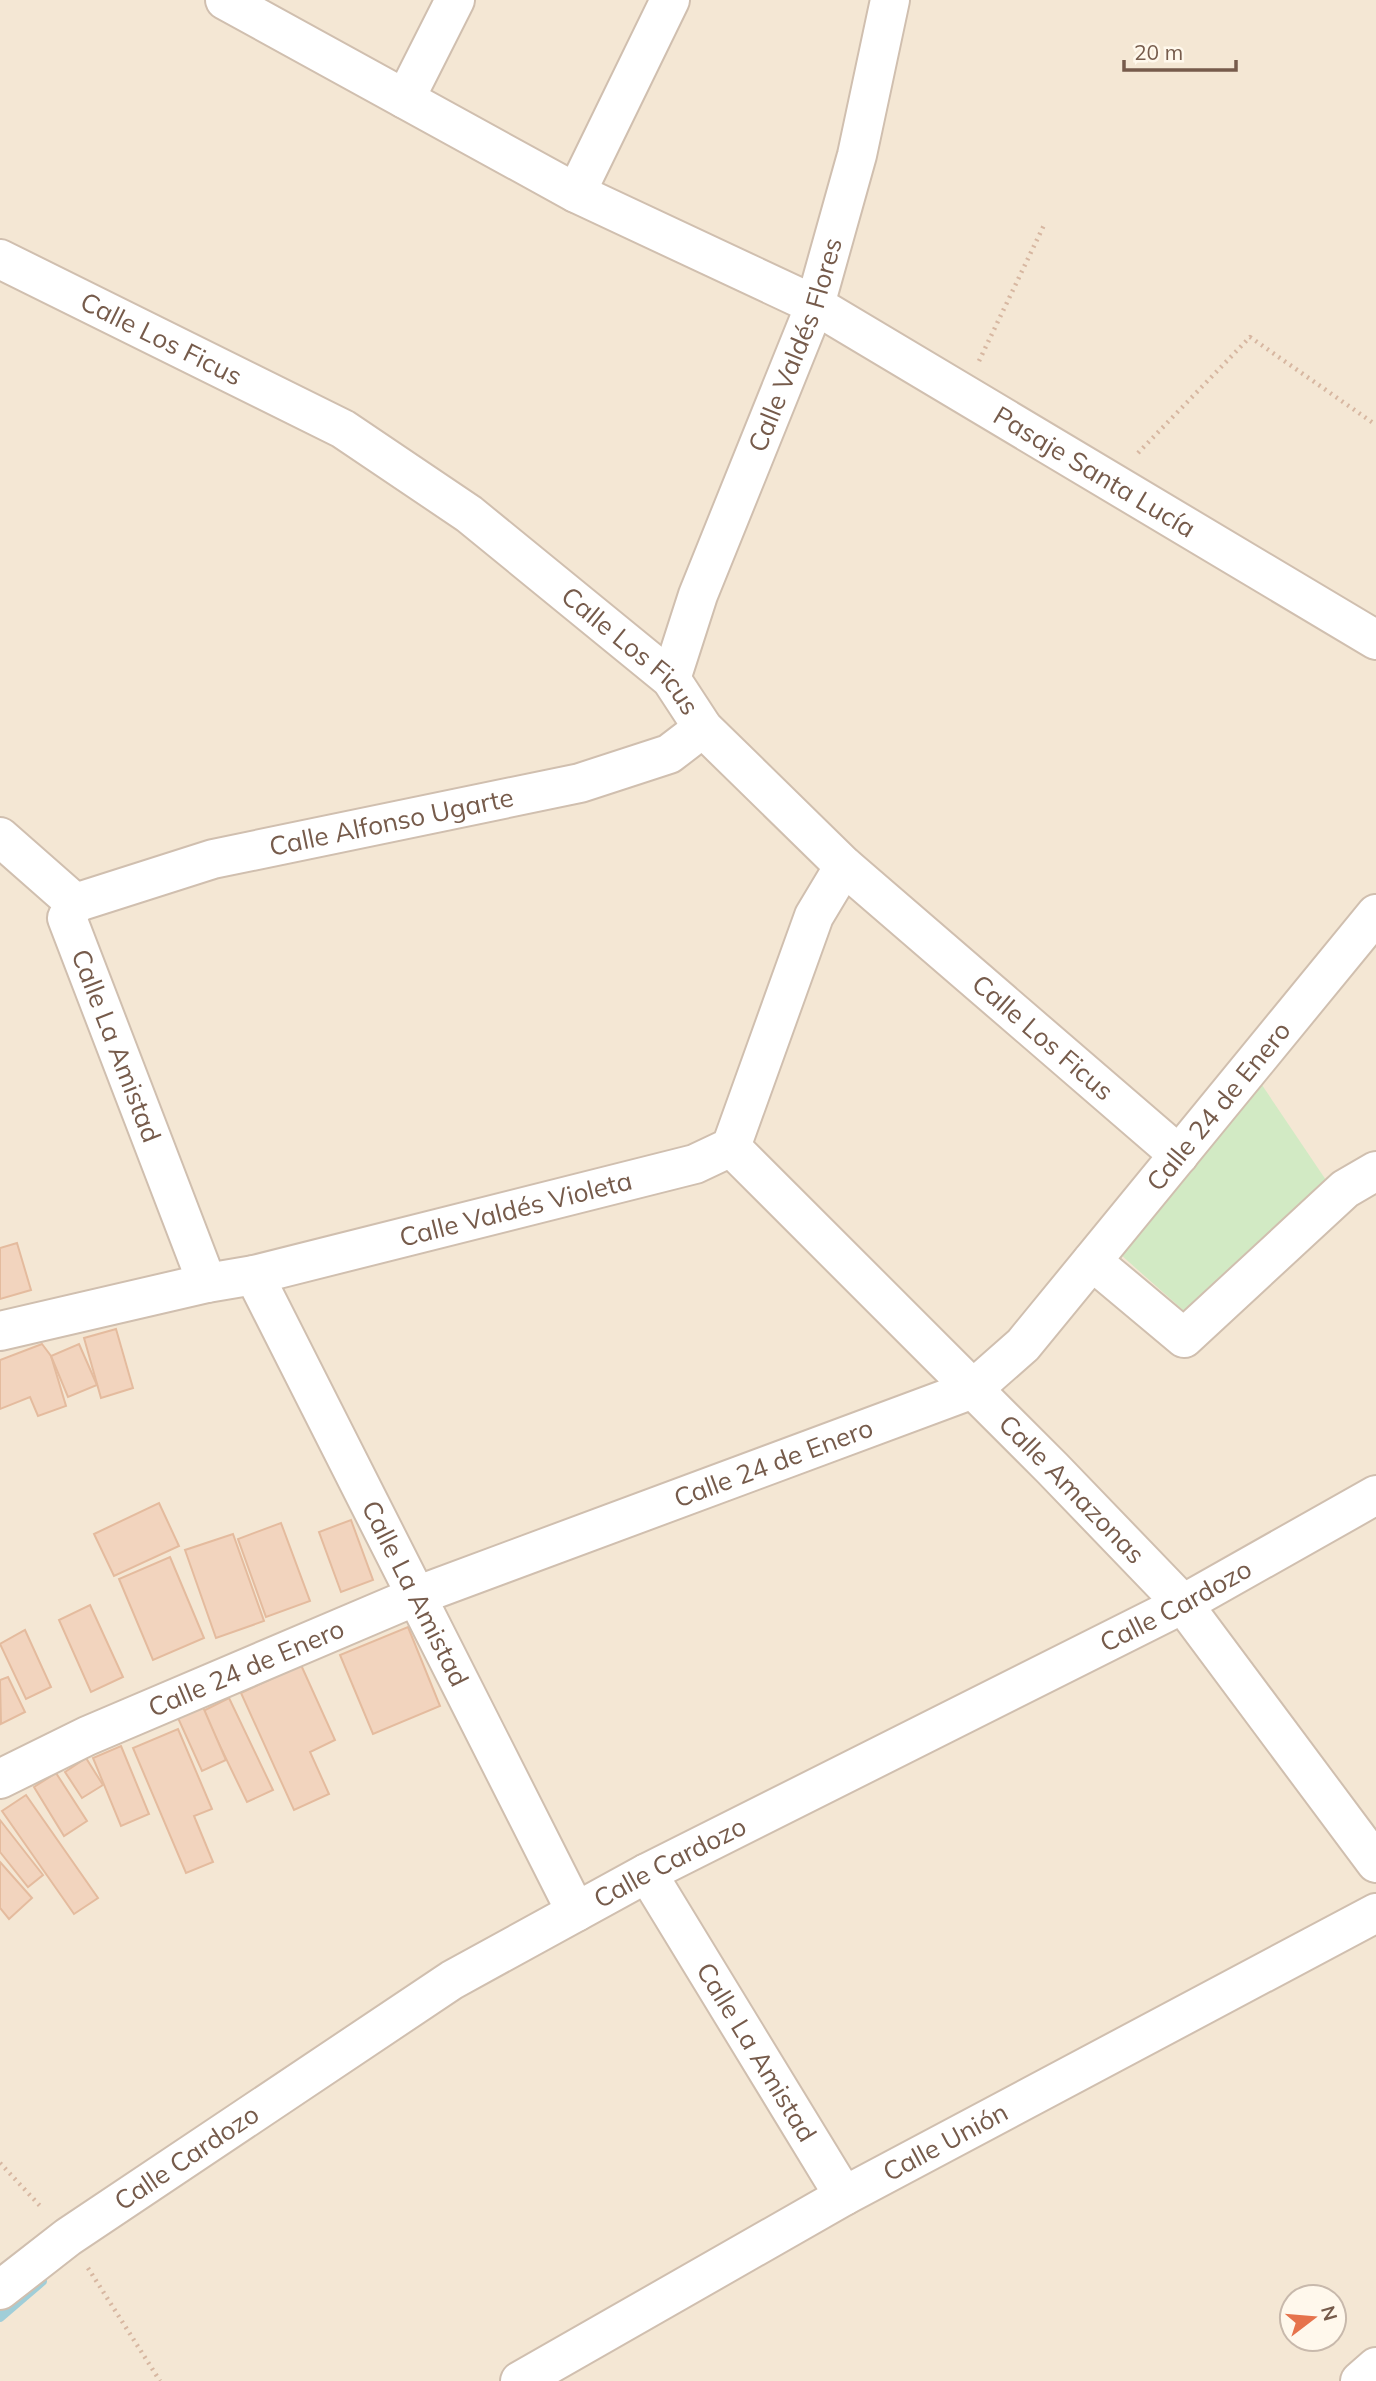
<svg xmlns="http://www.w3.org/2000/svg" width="1376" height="2381" viewBox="0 0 1376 2381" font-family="Mulish,sans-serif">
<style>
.residential{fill:#f4e7d4;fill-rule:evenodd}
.green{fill:#d2eac4}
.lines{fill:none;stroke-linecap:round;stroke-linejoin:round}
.stream{stroke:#a0ced8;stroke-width:10}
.building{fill:#f2d4be;stroke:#e4bb9e;stroke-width:2}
.minor-casing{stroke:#d0bfaf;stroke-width:42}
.path{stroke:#d7b7a1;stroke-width:4.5;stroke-dasharray:2 5;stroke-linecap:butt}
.minor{stroke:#fff;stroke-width:38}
.labels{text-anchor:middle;stroke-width:5;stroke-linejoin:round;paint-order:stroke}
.street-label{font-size:26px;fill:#765b4b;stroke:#fff8ec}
</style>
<rect width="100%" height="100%" fill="#fcf4e6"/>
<path class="residential" d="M0,0H1376V2381H0ZM1292,2297H1334V2339H1292Z"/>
<path class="green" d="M1262,1085L1330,1186L1193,1319L1120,1254Z"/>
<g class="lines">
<path class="stream" d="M0,2317L42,2281"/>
</g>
<g class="building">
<path d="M17,1243L31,1290L0,1299V1248Z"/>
<path d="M116,1329L133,1388L101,1398L84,1338Z"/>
<path d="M42,1344L51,1356L66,1406L38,1416L30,1397L0,1409V1360Z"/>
<path d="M79,1344L97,1385L68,1397L51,1356Z"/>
<path d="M159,1503L179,1546L114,1576L94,1534Z"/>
<path d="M351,1520L373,1580L341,1592L319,1532Z"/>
<path d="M281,1523L310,1601L266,1617L238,1539Z"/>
<path d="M233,1534L264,1621L216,1638L185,1550Z"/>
<path d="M170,1557L204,1638L153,1660L119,1579Z"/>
<path d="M90,1605L123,1677L91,1692L59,1620Z"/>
<path d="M408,1627L440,1706L373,1734L340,1655Z"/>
<path d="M25,1630L51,1687L26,1699L0,1644Z"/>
<path d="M301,1665L335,1740L310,1752L329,1794L294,1810L241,1693Z"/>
<path d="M8,1677L25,1712L1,1724L0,1680Z"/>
<path d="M229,1698L273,1790L247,1802L203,1711Z"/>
<path d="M203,1707L226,1760L202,1771L178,1718Z"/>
<path d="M178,1729L212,1809L194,1816L213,1862L186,1873L133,1748Z"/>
<path d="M121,1746L149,1814L121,1826L93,1758Z"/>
<path d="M86,1758L103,1785L82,1798L65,1772Z"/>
<path d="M56,1773L87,1821L64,1836L34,1787Z"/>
<path d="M26,1795L98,1898L74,1914L2,1811Z"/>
<path d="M0,1820L43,1875L28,1887L0,1852Z"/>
<path d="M0,1862L32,1898L9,1919L0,1908Z"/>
</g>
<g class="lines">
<g class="minor-casing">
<g id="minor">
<path id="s1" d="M225,0L576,193L815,305L1376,640"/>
<path d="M405,99L455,0"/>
<path d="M576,193L670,0"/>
<path id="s2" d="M0,259L343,429L469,514L671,679L703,728L844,866L1179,1155"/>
<path id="s3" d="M671,679L698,595L815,305L857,155L890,0"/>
<path d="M0,837L75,903"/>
<path id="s4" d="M75,903L213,859L580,783L669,754L703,728"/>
<path id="s5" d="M75,903L67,918L207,1283"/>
<path id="s6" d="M731,1147L1052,1468L1183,1604L1376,1863"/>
<path d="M1092,1261L1184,1338L1345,1189L1376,1171"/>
<path id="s7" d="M254,1275L576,1912"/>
<path id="s8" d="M0,1331L207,1283L254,1275L695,1164L731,1147L814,916L844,866"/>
<path id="s9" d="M0,1779L87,1736L416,1596L973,1389L1023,1345L1376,914"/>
<path id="s10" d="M647,1873L844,2196"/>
<path id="s11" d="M0,2290L68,2237L452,1980L647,1873L1183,1604L1376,1495"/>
<path id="s12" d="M520,2381L844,2196L1376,1913"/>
<path d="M1360,2381L1376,2367"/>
</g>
</g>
<g class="path">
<path d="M979,361L1045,223"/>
<path d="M1138,453L1250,337L1376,425"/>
<path d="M0,2163L42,2208"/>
<path d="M88,2268L160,2381"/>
</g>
<use href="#minor" class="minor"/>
</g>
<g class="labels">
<g class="street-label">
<text dy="9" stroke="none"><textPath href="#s2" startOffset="180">Calle Los Ficus</textPath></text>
<text dy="9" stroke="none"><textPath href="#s3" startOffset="357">Calle Valdés Flores</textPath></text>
<text dy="9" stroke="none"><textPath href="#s1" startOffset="990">Pasaje Santa Lucía</textPath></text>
<text dy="9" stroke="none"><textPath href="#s2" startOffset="747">Calle Los Ficus</textPath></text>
<text dy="9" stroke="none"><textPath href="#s4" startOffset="327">Calle Alfonso Ugarte</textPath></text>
<text dy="9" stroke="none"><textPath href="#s2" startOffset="1314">Calle Los Ficus</textPath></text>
<text dy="9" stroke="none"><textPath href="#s5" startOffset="154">Calle La Amistad</textPath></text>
<text dy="9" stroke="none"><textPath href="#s9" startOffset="1424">Calle 24 de Enero</textPath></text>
<text dy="9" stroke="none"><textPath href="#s8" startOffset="530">Calle Valdés Violeta</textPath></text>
<text dy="9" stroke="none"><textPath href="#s9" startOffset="836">Calle 24 de Enero</textPath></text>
<text dy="9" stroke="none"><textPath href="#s6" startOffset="483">Calle Amazonas</textPath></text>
<text dy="9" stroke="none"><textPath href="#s7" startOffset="357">Calle La Amistad</textPath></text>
<text dy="9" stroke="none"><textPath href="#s11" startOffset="1363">Calle Cardozo</textPath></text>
<text dy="9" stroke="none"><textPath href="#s9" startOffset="270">Calle 24 de Enero</textPath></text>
<text dy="9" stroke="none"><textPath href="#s11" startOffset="796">Calle Cardozo</textPath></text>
<text dy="9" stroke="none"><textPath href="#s10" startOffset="210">Calle La Amistad</textPath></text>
<text dy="9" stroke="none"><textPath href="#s12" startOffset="488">Calle Unión</textPath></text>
<text dy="9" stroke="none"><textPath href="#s11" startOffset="229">Calle Cardozo</textPath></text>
</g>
</g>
<g transform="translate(1313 2318) rotate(74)"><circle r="33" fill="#fff8ec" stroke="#c8b9ac" stroke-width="2"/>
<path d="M0-5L12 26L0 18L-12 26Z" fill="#e6734c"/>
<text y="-10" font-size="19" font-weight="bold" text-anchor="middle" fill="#765b4b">N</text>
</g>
<path d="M1124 60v10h112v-10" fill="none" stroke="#765b4b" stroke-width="3.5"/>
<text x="1134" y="60" font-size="21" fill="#765b4b" stroke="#fff8ec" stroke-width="5" paint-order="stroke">20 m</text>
</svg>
